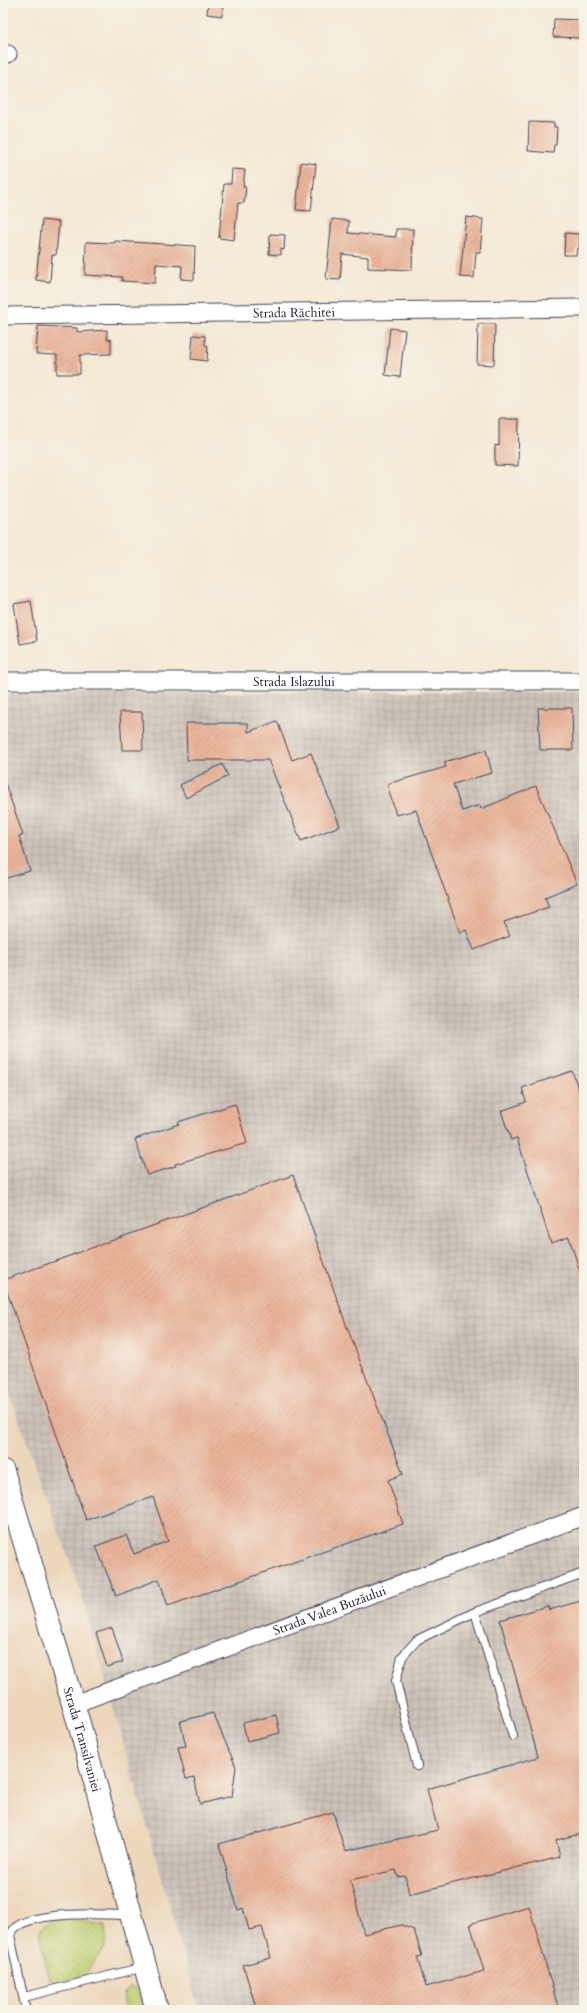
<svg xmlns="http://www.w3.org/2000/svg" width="587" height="2013" viewBox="0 0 587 2013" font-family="Cardo,serif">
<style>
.built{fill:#edd7bb}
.industrial{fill:url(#industrial-grid)}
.grass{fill:url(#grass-dots);stroke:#707856}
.building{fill:url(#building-hatch)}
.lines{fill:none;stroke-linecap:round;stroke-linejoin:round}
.service-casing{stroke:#424052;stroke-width:10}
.minor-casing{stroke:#424052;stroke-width:19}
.primary-casing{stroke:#424052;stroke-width:24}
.service{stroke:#fff;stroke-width:8}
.minor{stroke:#fff;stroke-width:17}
.primary{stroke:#fff;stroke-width:22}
.labels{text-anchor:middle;stroke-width:4;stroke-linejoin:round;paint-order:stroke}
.street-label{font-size:13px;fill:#22223b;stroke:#f7f3e8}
</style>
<defs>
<pattern id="industrial-grid" width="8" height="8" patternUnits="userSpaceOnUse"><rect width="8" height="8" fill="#ccc2b9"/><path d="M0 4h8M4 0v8" fill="none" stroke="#afa6a0"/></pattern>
<pattern id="grass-dots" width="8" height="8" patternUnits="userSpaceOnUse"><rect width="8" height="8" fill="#bfcf71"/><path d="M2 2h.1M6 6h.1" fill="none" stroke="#a4b163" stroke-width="1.8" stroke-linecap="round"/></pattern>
<pattern id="building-hatch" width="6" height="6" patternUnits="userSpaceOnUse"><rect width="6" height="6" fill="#eab499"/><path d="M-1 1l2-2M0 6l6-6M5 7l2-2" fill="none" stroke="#c89a85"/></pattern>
</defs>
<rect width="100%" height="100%" fill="#f7f3e8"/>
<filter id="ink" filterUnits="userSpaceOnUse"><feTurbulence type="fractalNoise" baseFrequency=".025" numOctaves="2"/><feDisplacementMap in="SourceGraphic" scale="8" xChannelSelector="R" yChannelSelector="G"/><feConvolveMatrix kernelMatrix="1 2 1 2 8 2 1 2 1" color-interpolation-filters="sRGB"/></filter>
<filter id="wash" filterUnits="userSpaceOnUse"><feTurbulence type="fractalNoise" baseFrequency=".012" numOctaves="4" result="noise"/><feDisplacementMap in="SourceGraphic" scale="16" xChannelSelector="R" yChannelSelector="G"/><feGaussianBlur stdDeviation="0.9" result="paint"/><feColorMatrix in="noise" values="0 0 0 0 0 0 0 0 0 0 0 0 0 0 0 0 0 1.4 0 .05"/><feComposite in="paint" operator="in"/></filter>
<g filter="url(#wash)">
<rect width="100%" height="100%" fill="#f4e9d5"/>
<path class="built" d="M3,1376L81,1593L199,2010H3Z"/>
<path class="industrial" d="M584,692V2010H199L81,1593L3,1376V693Z"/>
<g class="grass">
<path d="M73,1920L105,1925L106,1940L103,1950L89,1970L84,1975L56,1984L48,1978L40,1931C45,1918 61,1921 73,1920Z"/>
<path d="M129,1987C141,1988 140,2000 142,2010H127L123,1994Z"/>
</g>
<g id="blocks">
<g class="building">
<path d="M208,3H223L222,16L207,14Z"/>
<path d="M554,19L584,20V38L553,37Z"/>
<path d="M529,122L554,123V127H557L556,145H554L553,153L528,151Z"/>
<path d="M301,162L316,164L311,211L296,210Z"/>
<path d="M232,169L245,170L243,187H246L244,203H238L234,240L219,238L224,184H231Z"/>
<path d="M466,217L483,219L480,252H476L474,278L460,277Z"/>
<path d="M332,219L349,221L348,233L396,237V229H413L412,270L368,268V257L342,254L340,280L326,279Z"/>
<path d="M42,220L59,222L56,255H52L50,282L36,280Z"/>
<path d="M565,233L580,234L579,249H577L576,255H564Z"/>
<path d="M270,234L285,235L284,250L281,249V255L269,254Z"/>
<path d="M115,241L195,246L194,280L181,279L182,266L156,264L155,283L122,281V277L85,275L86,242L115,243Z"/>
<path d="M478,324H495L494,365L477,364Z"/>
<path d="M38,326L77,328V332L107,330V340L111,339V354L80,355V374H57V355L36,354Z"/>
<path d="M390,328L405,330L400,377L385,375Z"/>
<path d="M193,335L205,336V345L208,346L207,361L191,359Z"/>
<path d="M499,419H519L518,466L495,465V445L499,446Z"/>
<path d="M31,601L37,641L20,644L14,604Z"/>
<path d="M538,708H572L573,750H540Z"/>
<path d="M120,712H142L143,750H122Z"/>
<path d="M277,721L292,760L311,753L340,826L301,841L268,760H187L186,723H248V732Z"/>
<path d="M486,750L492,773L453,784L462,811L480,805L481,809L536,786L577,884L545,897L549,907L504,922L510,936L474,950L466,930L460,933L416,810L396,815L387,784L446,767L444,762Z"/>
<path d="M222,764L228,776L186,798L180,785Z"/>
<path d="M3,783H5L23,835L19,836L30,871L3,879Z"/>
<path d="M572,1071L582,1099H584V1275H581L569,1237L551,1243L517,1138L511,1140L501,1111L526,1102L522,1088Z"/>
<path d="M235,1104L247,1143L175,1164L176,1166L147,1175L135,1139L179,1124L178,1122Z"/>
<path d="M293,1175L347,1327L403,1474L388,1480L403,1524L168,1606L159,1579L116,1596L96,1546L126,1535L134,1554L168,1541L153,1497L86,1520L3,1280Z"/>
<path d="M584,1600V1833L556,1840L560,1857L409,1894L405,1876L398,1877L396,1870L350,1880L364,1934L401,1925L414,1930L422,1956L417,1957L426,1987L484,1971L470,1924L529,1906L559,2010H257L243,1965L271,1958L262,1927L249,1930L243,1908L238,1910L219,1844L333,1812L345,1851L438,1830L427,1789L538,1757L500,1620L548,1606L549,1610Z"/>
<path d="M112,1628L123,1662L107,1667L96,1633Z"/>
<path d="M213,1713L236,1767L232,1796L200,1804L194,1777L186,1779L178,1747L186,1746L180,1721Z"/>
<path d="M276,1715L280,1733L247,1741L243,1723Z"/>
</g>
</g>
</g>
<g filter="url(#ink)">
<use href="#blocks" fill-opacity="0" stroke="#424052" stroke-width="1"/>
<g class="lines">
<g class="service-casing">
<g id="service">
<path d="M475,1612L513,1736"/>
<path d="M417,1766L396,1681L402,1657L417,1640L475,1612L584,1573"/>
<path d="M24,1997L144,1967"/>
<path d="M26,2010L10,1935C12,1933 13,1929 16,1927C37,1911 102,1914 129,1915"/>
</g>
</g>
<g class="minor-casing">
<g id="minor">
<path d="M3,54H8"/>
<path id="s1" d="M3,316L584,308"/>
<path id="s2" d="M3,681H584"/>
<path id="s3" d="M74,1704L584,1516"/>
</g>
</g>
<g class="primary-casing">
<g id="primary">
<path id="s4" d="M3,1471L80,1727L157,2010"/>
</g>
</g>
<use href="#service" class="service"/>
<use href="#minor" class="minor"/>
<use href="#primary" class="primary"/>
</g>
</g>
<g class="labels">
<g class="street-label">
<text dy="5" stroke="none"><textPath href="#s1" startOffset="291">Strada Răchitei</textPath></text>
<text dy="5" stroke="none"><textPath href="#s2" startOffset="291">Strada Islazului</textPath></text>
<text dy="5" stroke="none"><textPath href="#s3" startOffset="272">Strada Valea Buzăului</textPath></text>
<text dy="5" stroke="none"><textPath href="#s4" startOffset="280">Strada Transilvaniei</textPath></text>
</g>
</g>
<rect width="587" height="2013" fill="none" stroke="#f7f3e8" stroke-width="16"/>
</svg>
